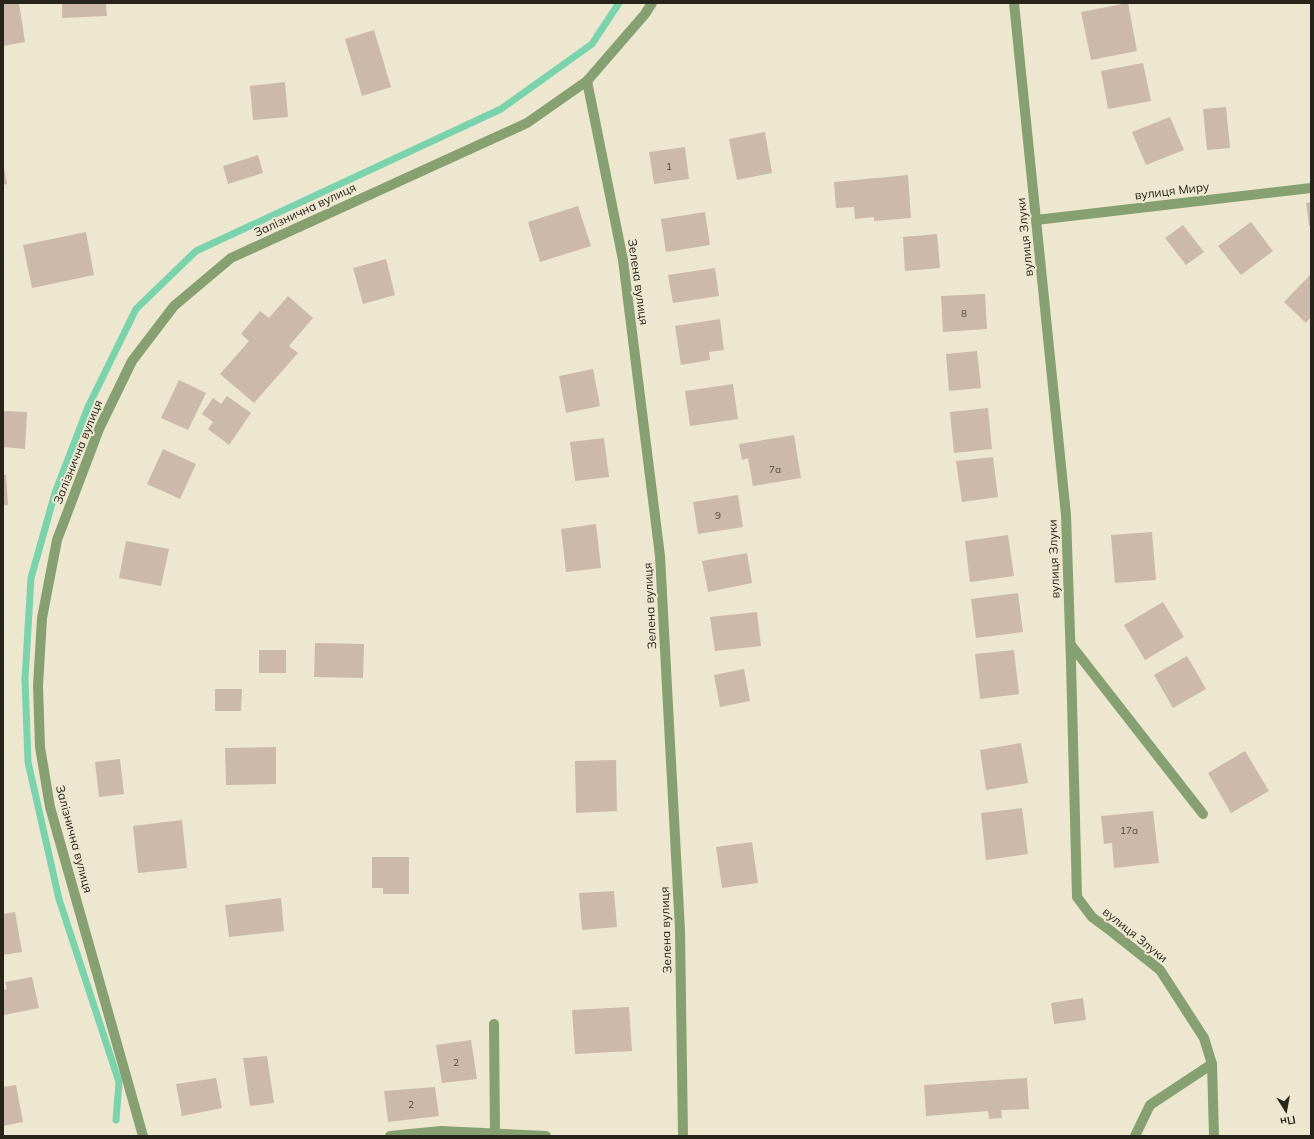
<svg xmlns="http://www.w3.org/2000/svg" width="1314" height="1139" viewBox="0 0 1314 1139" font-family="Mulish,sans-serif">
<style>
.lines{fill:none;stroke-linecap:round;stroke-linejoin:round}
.stream{stroke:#7bd3ae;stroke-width:7}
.building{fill:#cdb9a9}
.lane{stroke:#87a071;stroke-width:10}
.street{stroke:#87a071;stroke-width:10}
.labels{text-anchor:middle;stroke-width:4;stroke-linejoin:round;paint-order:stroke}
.number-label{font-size:10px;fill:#50493e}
.street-label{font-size:12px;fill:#26241b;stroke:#ede7d0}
</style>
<rect width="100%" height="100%" fill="#ede7d0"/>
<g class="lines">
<path class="stream" d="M116,1120L119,1082L59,899L28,762L25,679L31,578L55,493L88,407L136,309L196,251L501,109L592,44L619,3"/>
</g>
<g class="building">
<path d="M19,3L25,42L3,46V4Z"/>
<path d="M62,3H106L107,16L62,18Z"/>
<path d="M1128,3L1137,51L1091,60L1081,12Z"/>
<path d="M374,30L391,87L362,96L345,39Z"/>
<path d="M1143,63L1151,101L1108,109L1101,71Z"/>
<path d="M285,82L288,117L253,120L250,86Z"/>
<path d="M1226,107L1230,148L1207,150L1203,109Z"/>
<path d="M1170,117L1184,150L1146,165L1132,132Z"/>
<path d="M765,132L772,173L737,180L729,139Z"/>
<path d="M685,147L689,179L654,184L649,152Z"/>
<path d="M258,155L263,173L228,184L223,166Z"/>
<path d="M3,162L7,184L3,185Z"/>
<path d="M908,175L911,218L874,221V217L855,219L854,207L836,208L834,182Z"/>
<path d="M1311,202V226H1309L1306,203Z"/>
<path d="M578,206L591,246L540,262L528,222Z"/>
<path d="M705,212L710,245L666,252L661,219Z"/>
<path d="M1251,222L1273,251L1241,275L1218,246Z"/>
<path d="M1183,225L1204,252L1186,265L1165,238Z"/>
<path d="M86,232L94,275L32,288L23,245Z"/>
<path d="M937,234L940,268L905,271L903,237Z"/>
<path d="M386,259L395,295L363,304L353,268Z"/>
<path d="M715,268L719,296L673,303L668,275Z"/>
<path d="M1311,274V317L1306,323L1284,302Z"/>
<path d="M985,294L987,329L943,332L941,296Z"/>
<path d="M288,296L313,318L289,346L298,353L254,403L220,374L249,341L241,334L260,311L269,318Z"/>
<path d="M720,319L724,350L709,352L710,360L681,365L675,326Z"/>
<path d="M977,351L981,388L949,391L946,354Z"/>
<path d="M593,369L600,406L566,413L559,376Z"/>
<path d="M179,380L206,393L188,430L161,418Z"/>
<path d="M733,384L738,419L690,426L685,391Z"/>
<path d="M227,396L251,413L229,445L208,429L213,422L202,414L213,398L221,404Z"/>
<path d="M988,408L992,449L954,453L950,412Z"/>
<path d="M3,411L27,412L25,449L3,447Z"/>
<path d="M794,435L801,478L753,486L748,458L742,460L739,444Z"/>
<path d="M604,438L609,477L575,481L570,442Z"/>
<path d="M163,449L196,464L180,499L147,484Z"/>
<path d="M993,457L998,497L962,502L956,461Z"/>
<path d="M3,475H6L8,505H3Z"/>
<path d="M738,495L743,527L698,534L693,502Z"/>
<path d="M596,524L601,568L566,572L561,529Z"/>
<path d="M1152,532L1156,580L1115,583L1111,535Z"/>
<path d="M1008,535L1014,576L970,582L965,541Z"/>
<path d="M126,541L169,549L161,586L119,578Z"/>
<path d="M747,553L752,583L708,592L702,561Z"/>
<path d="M1018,593L1023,632L976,638L971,599Z"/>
<path d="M1163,602L1184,637L1145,660L1124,625Z"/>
<path d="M757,612L761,646L715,651L710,617Z"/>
<path d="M315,643L364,644L363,678L314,677Z"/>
<rect x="259" y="650" width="27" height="23"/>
<path d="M1014,650L1019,694L980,699L975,654Z"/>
<path d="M1187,656L1206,689L1173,708L1154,675Z"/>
<path d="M744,669L750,701L720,707L714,675Z"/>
<path d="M215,689H242L241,711H215Z"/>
<path d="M1021,743L1028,783L986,790L980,750Z"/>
<path d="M276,747V784L226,785L225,748Z"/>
<path d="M1245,751L1269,791L1231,813L1208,773Z"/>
<path d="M120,759L124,794L99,797L95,762Z"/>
<path d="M616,760L617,811L576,813L575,761Z"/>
<path d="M1022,808L1028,854L986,860L981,813Z"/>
<path d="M1153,811L1159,863L1114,868L1112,843L1104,844L1101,816Z"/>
<path d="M182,820L187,868L138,873L133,826Z"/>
<path d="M752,842L758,883L722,888L716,847Z"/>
<path d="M372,857H409V894H383V888H372Z"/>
<path d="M614,891L617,927L582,930L579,893Z"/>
<path d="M281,898L284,931L229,937L225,905Z"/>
<path d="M15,912L22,952L3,955V914Z"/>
<path d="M32,977L39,1008L4,1015L3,990L7,989L5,982Z"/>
<path d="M1083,998L1086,1020L1054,1024L1051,1003Z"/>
<path d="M629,1007L632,1051L575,1054L572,1010Z"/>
<path d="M471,1040L477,1079L442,1083L436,1045Z"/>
<path d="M267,1056L274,1103L250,1106L243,1058Z"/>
<path d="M216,1078L222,1108L182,1116L176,1084Z"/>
<path d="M1027,1078L1029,1109L1001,1110L1002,1118L989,1119L988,1111L926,1116L924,1085Z"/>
<path d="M16,1085L23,1122L3,1126V1087Z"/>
<path d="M435,1087L439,1116L388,1122L384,1091Z"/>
</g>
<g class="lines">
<path class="lane" d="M494,1024L495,1134"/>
<g class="street">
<path d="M1014,3L1066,515L1071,662L1077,897L1092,917L1111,931L1160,970L1204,1038L1212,1064L1150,1105L1135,1136"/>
<path d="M587,81L623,260L660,556L680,930L683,1136"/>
<path d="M1036,220L1311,188"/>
<path d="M1071,645L1203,814"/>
<path d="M1212,1064L1214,1136"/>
<path d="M143,1136L50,807L40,747L38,686L42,618L57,540L99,429L132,361L174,306L231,258L527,123L587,81L645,14L652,3"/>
<path d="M390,1136L441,1131L546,1136"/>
</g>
</g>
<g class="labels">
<g class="number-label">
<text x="669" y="170">1</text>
<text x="964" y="317">8</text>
<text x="775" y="473">7а</text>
<text x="718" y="519">9</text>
<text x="1129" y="834">17а</text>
<text x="456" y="1066">2</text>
<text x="411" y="1108">2</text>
</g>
<g class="street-label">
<text transform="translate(1172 191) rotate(-7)" y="4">вулиця Миру</text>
<text transform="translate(305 210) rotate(-25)" y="4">Залізнична вулиця</text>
<text transform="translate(1025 237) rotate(-96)" y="4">вулиця Злуки</text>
<text transform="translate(638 282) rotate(82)" y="4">Зелена вулиця</text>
<text transform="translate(78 452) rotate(-68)" y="4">Залізнична вулиця</text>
<text transform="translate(1054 559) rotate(-92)" y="4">вулиця Злуки</text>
<text transform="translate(650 606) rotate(-93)" y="4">Зелена вулиця</text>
<text transform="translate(74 839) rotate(75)" y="4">Залізнична вулиця</text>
<text transform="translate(666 930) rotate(-92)" y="4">Зелена вулиця</text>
<text transform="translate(1135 935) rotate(39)" y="4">вулиця Злуки</text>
</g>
</g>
<rect width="1314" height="1139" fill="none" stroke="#26241b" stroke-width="8"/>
<g transform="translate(1286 1111) rotate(169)" stroke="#ede7d0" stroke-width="3" paint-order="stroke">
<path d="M0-3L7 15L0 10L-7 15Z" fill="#26241b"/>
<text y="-6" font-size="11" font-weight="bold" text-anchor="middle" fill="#26241b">Пн</text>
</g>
</svg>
